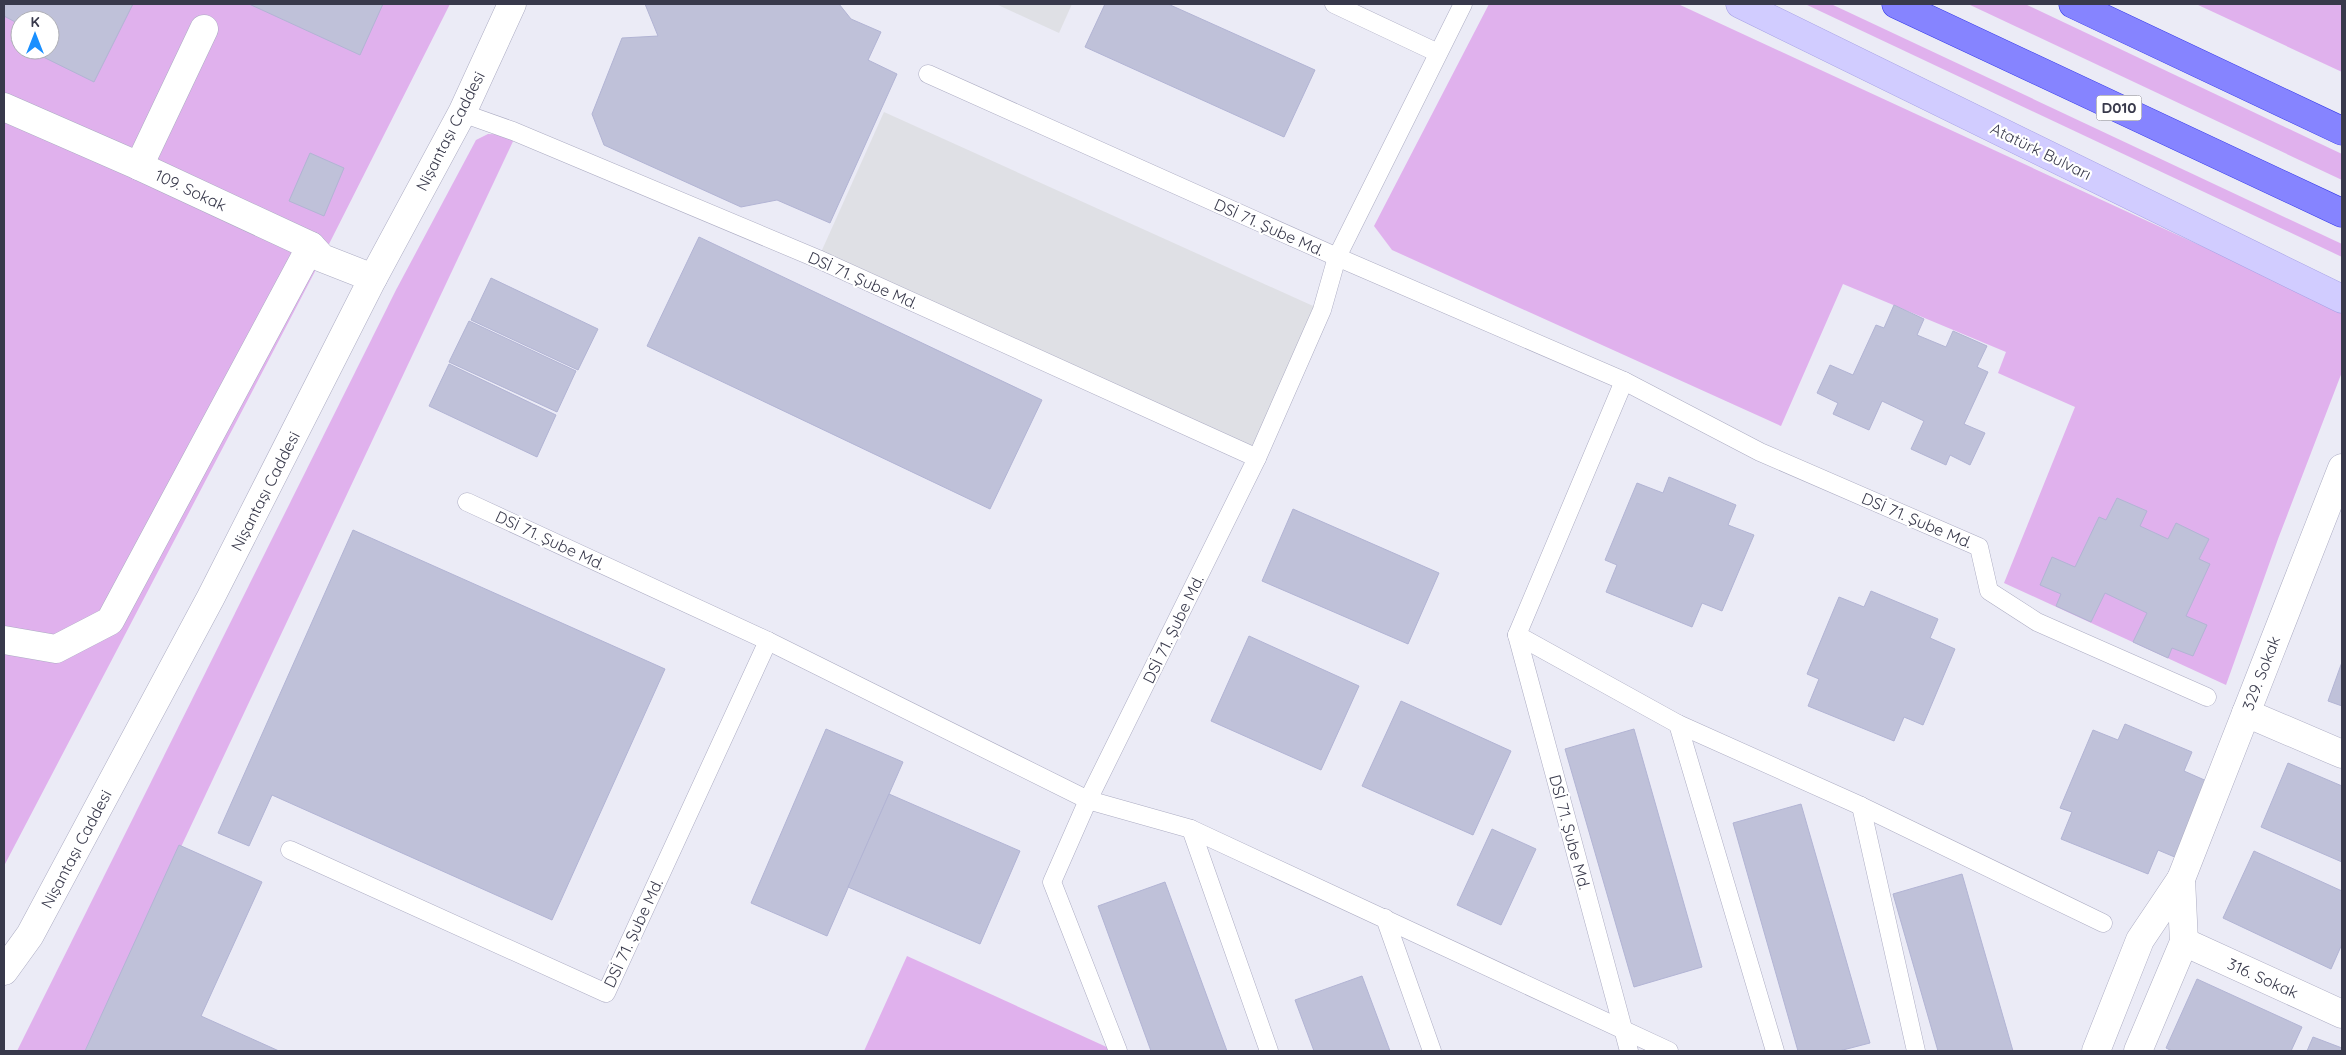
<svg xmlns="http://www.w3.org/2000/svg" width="2346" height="1055" viewBox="0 0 2346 1055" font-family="Quicksand,sans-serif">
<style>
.green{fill:#e0b1ed;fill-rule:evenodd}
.parking{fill:#dfe0e5}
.building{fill:#bfc1d9;stroke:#b2b4d4}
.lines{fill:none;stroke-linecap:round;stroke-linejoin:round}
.service-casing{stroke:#acacc3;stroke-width:19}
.minor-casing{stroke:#acacc3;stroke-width:29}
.tertiary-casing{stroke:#acacc3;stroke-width:29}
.secondary-casing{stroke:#a5a0e5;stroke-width:29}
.trunk-casing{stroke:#3338e8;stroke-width:29}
.service{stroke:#fff;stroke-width:18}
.minor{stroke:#fff;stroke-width:28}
.tertiary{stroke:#fff;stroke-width:28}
.secondary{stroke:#d1ccff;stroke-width:28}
.trunk{stroke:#8684ff;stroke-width:28}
.labels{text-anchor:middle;stroke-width:4.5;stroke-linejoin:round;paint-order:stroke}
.shield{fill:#fff;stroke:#747481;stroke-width:1}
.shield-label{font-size:15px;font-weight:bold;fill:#38394b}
.street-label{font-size:16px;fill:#38394b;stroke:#fff}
</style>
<rect width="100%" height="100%" fill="#ebebf6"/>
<g class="green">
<path d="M4,4H450L322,258L4,866ZM20,20H50V50H20Z"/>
<path d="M1489,4H1678L2342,311V372L2278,539L2226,685L2004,583L2075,407L1998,373L2006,352L1843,284L1781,426L1392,250L1374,226Z"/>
<path d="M1805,4H1831L2342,244V257Z"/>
<path d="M1968,4H2025L2342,154V180Z"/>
<path d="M2196,4H2342V72Z"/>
<path d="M488,134L516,135L85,1051H17L396,290L476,140Z"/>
<path d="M907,956L1111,1049L1112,1051H864Z"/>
</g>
<g class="parking">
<path d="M996,4H1072L1059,33Z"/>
<path d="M884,112L1322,310L1257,458L818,259Z"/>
</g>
<g class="building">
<path d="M4,4H133L94,82L29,50H50V20H20V45L11,41L19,24L4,16Z"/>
<path d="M249,4H383L360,55Z"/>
<path d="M645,4H839L851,19L881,32L868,60L897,74L830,223L777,200L741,207L604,145L592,114L622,38L658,36Z"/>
<path d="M1105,4H1168L1315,70L1284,137L1085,47Z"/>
<path d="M310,153L344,168L324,216L289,201Z"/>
<path d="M699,237L1042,400L990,509L647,346Z"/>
<path d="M491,278L598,329L578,370L471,320Z"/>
<path d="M1894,305L1924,319L1917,335L1946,347L1953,331L1987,346L1977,367L1988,372L1964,424L1985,433L1970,465L1950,455L1946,465L1911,449L1924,421L1882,401L1869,430L1833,414L1838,403L1817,393L1830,365L1853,375L1876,325L1884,328Z"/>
<path d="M469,321L576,371L557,412L449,362Z"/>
<path d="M449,364L556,415L537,457L429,406Z"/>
<path d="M1669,477L1736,505L1728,525L1754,535L1722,611L1702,603L1692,627L1606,592L1617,565L1605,560L1637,483L1663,493Z"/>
<path d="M2117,498L2147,511L2140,526L2168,539L2176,523L2209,539L2199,559L2210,564L2186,616L2207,625L2193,656L2172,648L2168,658L2133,642L2147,613L2105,593L2091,622L2056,606L2061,594L2040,585L2052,557L2075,567L2099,517L2106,520Z"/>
<path d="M1293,509L1439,573L1408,644L1262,581Z"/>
<path d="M353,530L665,669L552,920L272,795L249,846L218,833Z"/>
<path d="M1871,591L1938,619L1930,638L1955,649L1923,725L1904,717L1894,741L1808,706L1819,679L1807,674L1839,597L1864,607Z"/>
<path d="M1249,636L1359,686L1321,770L1211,721Z"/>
<path d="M2342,662V706L2328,701Z"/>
<path d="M1401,701L1511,751L1473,835L1362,786Z"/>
<path d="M2125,724L2192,752L2184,771L2209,782L2177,858L2158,850L2148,874L2061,839L2072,812L2060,808L2093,730L2118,740Z"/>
<path d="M826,729L903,762L827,936L751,903Z"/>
<path d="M1634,729L1702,967L1634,987L1565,749Z"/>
<path d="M2288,763L2342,786V862L2261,827Z"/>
<path d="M889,794L1020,851L980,944L848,887Z"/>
<path d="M1801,804L1870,1043L1839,1051H1798L1733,823Z"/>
<path d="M1492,829L1536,849L1501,925L1457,905Z"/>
<path d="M179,845L262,882L201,1016L279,1051H85Z"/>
<path d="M2254,851L2342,891V944L2331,969L2223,918Z"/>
<path d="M1962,874L2013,1051H1938L1893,894Z"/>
<path d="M1165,882L1227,1051H1151L1098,906Z"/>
<path d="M1362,976L1390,1051H1314L1295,1000Z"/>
<path d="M2197,979L2302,1027L2291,1051H2172L2166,1048Z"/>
<path d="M2313,1037L2342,1048V1051H2307Z"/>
</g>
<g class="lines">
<g class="service-casing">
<g id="service">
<path d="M1334,4L1438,53"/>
<path d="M928,74L1337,257L1624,381L1760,452L1979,547L1989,591L2037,622L2207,697"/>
<path d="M462,113L513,131L818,259L1257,458"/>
<path d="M1624,381L1517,635L1678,724L1861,806L2103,923"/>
<path d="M467,502L768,641L1088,800L1191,829L1669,1051"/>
<path d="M1517,635L1629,1051"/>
<path d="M1678,724L1775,1051"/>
<path d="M1861,806L1916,1051"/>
<path d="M1191,829L1269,1051"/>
<path d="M290,850L606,993L768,641"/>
<path d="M1385,918L1432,1051"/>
<path d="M1118,1051L1052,882L1088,800L1257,458L1322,310L1337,257L1463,4"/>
</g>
</g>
<g class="minor-casing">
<g id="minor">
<path d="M4,107L139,166L311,246L322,258L373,278"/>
<path d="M139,166L204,29"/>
<path d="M4,640L56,649L110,621L311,246"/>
<path d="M2246,713L2342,754"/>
<path d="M2184,942L2342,1014"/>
</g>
</g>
<g class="tertiary-casing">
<g id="tertiary">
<path d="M4,971L30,935L211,597L373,278L462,113L512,4"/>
<path d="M2096,1051L2140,940L2181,879L2342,468"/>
<path d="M2138,1051L2184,942L2181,879"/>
</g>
</g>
<g class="secondary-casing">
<path id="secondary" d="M1740,4L2342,299"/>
</g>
<g class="trunk-casing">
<g id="trunk">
<path d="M1896,4L2342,213"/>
<path d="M2073,4L2342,131"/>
</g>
</g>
<use href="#service" class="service"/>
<use href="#minor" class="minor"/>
<use href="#tertiary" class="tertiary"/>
<use href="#secondary" class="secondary"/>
<use href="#trunk" class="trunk"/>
</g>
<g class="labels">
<rect class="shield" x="2096.5" y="95.5" width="45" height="25" rx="4"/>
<g class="shield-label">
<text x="2119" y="113">D010</text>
</g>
<g class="street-label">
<text transform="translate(450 131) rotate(-63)" y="6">Nişantaşı Caddesi</text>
<text transform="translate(2041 151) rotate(26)" y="6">Atatürk Bulvarı</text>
<text transform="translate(191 190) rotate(25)" y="6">109. Sokak</text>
<text transform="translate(1269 227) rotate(24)" y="6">DSİ 71. Şube Md.</text>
<text transform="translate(863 280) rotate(24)" y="6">DSİ 71. Şube Md.</text>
<text transform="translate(265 491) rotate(-63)" y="6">Nişantaşı Caddesi</text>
<text transform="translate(1917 520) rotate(23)" y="6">DSİ 71. Şube Md.</text>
<text transform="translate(550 540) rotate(25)" y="6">DSİ 71. Şube Md.</text>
<text transform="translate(1173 629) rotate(-64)" y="6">DSİ 71. Şube Md.</text>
<text transform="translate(2261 673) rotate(-69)" y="6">329. Sokak</text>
<text transform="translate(1570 832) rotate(75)" y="6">DSİ 71. Şube Md.</text>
<text transform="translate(76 849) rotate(-62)" y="6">Nişantaşı Caddesi</text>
<text transform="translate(633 933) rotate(-65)" y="6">DSİ 71. Şube Md.</text>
<text transform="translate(2263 978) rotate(24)" y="6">316. Sokak</text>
</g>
</g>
<rect width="2346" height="1055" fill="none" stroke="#38394b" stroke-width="10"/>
<g transform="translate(35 35)"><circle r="24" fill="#ffffff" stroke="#afb0b7"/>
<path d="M0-4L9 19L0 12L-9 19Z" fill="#198fff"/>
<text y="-8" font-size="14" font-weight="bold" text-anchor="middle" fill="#38394b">K</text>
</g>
</svg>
